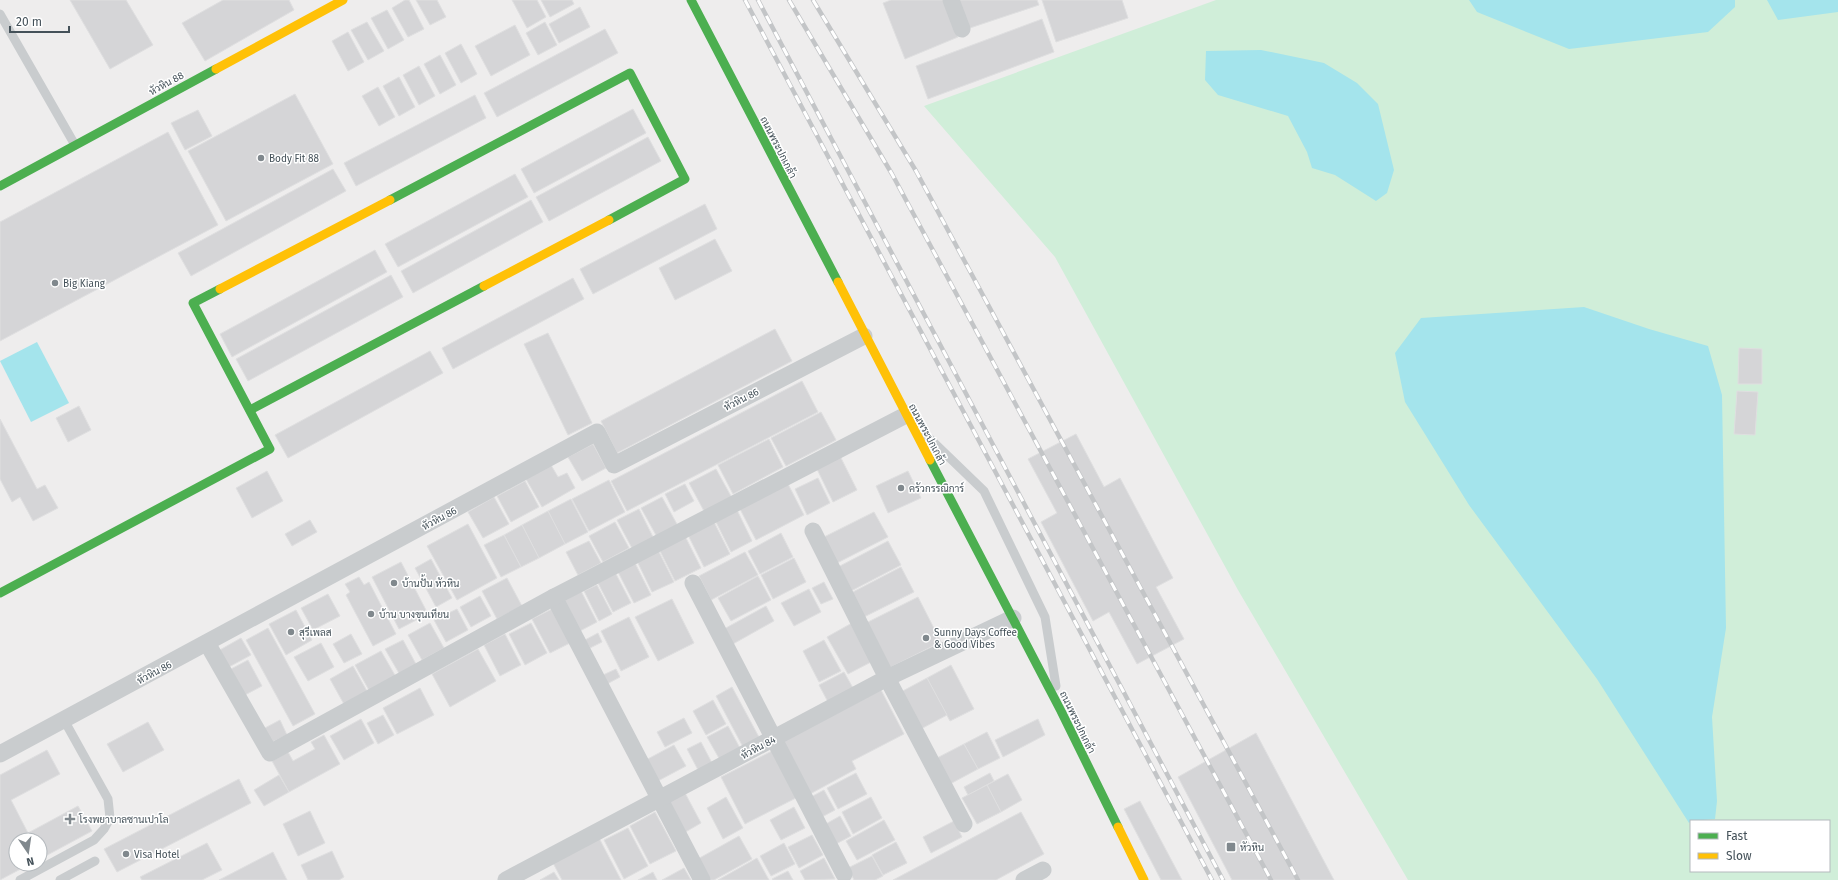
<svg xmlns="http://www.w3.org/2000/svg" width="1838" height="880" viewBox="0 0 1838 880" font-family="'Fira Sans',Sarabun,sans-serif">
<style>
.green{fill:#d0eed9;fill-rule:evenodd}
.water{fill:#a4e4ec}
.building{fill:#d5d5d7;stroke:#dfdfe0}
.lines{fill:none;stroke-linecap:round;stroke-linejoin:round}
.lane{stroke:#c9ccce;stroke-width:9}
.street{stroke:#c9ccce;stroke-width:17}
.fast{stroke:#4caf50;stroke-width:9}
.slow{stroke:#ffc107;stroke-width:9}
.rail-casing{stroke:#c3c5c7;stroke-width:4.5}
.rail{stroke:#fff;stroke-width:3;stroke-dasharray:9;stroke-linecap:butt}
.poi-dot{fill:#80888d;stroke:#fff;stroke-width:1.5}
.labels{text-anchor:middle;stroke-width:3;stroke-linejoin:round;paint-order:stroke}
.street-label{font-size:10px;fill:#445159;stroke:#fff}
.poi-label{font-size:10px;fill:#445159;stroke:#fff;text-anchor:start}
</style>
<rect width="100%" height="100%" fill="#eeeded"/>
<path class="green" d="M1216,0H1838V880H1408L1238,590L1055,257L924,106ZM1691,821H1829V871H1691Z"/>
<g class="water">
<path d="M1469,0H1735V7L1708,32L1569,49L1477,12Z"/>
<path d="M1767,0H1838V12L1778,20Z"/>
<path d="M1261,50L1324,63L1357,83L1378,104L1394,170L1387,193L1376,201L1335,175L1312,168L1307,152L1288,116L1218,95L1205,80L1206,51Z"/>
<path d="M1584,307L1649,329L1708,346L1722,395L1726,628L1712,717L1717,801L1715,819L1691,821L1689,823L1597,679L1469,505L1405,402L1395,353L1421,318Z"/>
<path d="M37,342L69,403L31,422L0,361Z"/>
</g>
<g class="building">
<path d="M70,0H126L153,45L110,69Z"/>
<path d="M223,0H289L294,10L205,61L182,23Z"/>
<path d="M405,0H409L424,29L408,37L392,8Z"/>
<path d="M416,0H437L446,17L430,25Z"/>
<path d="M512,0H537L546,17L527,28Z"/>
<path d="M541,0H572L574,4L550,17Z"/>
<path d="M891,0H943L958,37L905,59L883,3Z"/>
<path d="M957,0H1037L1039,5L967,29Z"/>
<path d="M1042,0H1122L1128,18L1056,42Z"/>
<path d="M580,7L590,27L559,43L549,24Z"/>
<path d="M387,10L404,40L388,49L371,18Z"/>
<path d="M1042,19L1054,52L928,99L916,66Z"/>
<path d="M367,22L384,51L368,60L351,30Z"/>
<path d="M545,22L557,45L538,55L526,33Z"/>
<path d="M515,25L530,55L491,76L475,46Z"/>
<path d="M605,29L618,53L497,117L484,93Z"/>
<path d="M348,32L364,62L348,71L332,41Z"/>
<path d="M461,44L477,74L461,83L445,53Z"/>
<path d="M440,55L456,85L440,94L424,64Z"/>
<path d="M419,66L435,96L419,105L403,75Z"/>
<path d="M399,77L415,107L399,116L383,86Z"/>
<path d="M378,87L395,117L379,126L362,96Z"/>
<path d="M295,94L333,164L226,221L188,151Z"/>
<path d="M475,95L486,118L356,186L344,163Z"/>
<path d="M633,109L646,133L534,193L521,169Z"/>
<path d="M198,110L212,136L185,150L171,123Z"/>
<path d="M168,132L218,225L0,341V222Z"/>
<path d="M648,137L661,161L549,221L536,197Z"/>
<path d="M333,169L346,191L191,276L178,253Z"/>
<path d="M515,174L528,197L398,267L385,244Z"/>
<path d="M531,200L543,222L413,293L401,271Z"/>
<path d="M705,204L717,229L593,294L580,269Z"/>
<path d="M715,239L732,271L675,300L659,268Z"/>
<path d="M375,250L387,272L232,357L220,334Z"/>
<path d="M391,275L403,297L248,381L236,359Z"/>
<path d="M573,278L584,299L453,369L442,348Z"/>
<path d="M775,329L792,361L617,453L601,421Z"/>
<path d="M548,333L592,423L568,435L524,344Z"/>
<path d="M1739,348L1762,349V384H1738Z"/>
<path d="M430,351L443,373L288,458L275,435Z"/>
<path d="M802,381L818,412L627,511L611,481Z"/>
<path d="M1737,391L1758,392L1755,435L1734,434Z"/>
<path d="M79,406L91,430L68,442L56,418Z"/>
<path d="M821,412L836,440L786,466L771,438Z"/>
<path d="M0,419L37,489L45,485L58,508L33,521L20,497L12,502L0,479Z"/>
<path d="M1076,434L1104,487L1120,478L1173,578L1156,587L1184,639L1137,664L1109,612L1093,621L1041,522L1057,513L1028,459Z"/>
<path d="M769,439L783,467L733,494L718,465Z"/>
<path d="M593,444L606,468L582,481L568,457Z"/>
<path d="M840,456L857,490L833,502L816,467Z"/>
<path d="M551,465L558,477L567,473L575,488L542,507L526,479Z"/>
<path d="M716,469L732,498L705,513L689,483Z"/>
<path d="M267,471L283,501L252,518L236,488Z"/>
<path d="M908,471L921,498L888,513L876,486Z"/>
<path d="M818,478L830,503L807,515L795,489Z"/>
<path d="M609,480L625,512L589,531L572,499Z"/>
<path d="M525,481L539,507L511,522L497,496Z"/>
<path d="M685,484L694,501L674,512L665,494Z"/>
<path d="M788,484L804,515L756,540L740,509Z"/>
<path d="M494,497L509,524L483,538L468,512Z"/>
<path d="M662,497L678,526L657,537L641,508Z"/>
<path d="M571,499L588,532L565,544L548,511Z"/>
<path d="M639,509L654,539L633,550L617,520Z"/>
<path d="M737,510L752,541L731,552L715,520Z"/>
<path d="M548,511L565,544L539,558L522,525Z"/>
<path d="M874,512L888,537L837,563L824,537Z"/>
<path d="M310,520L317,532L292,546L285,534Z"/>
<path d="M615,522L629,548L603,562L589,536Z"/>
<path d="M714,522L730,554L704,567L688,535Z"/>
<path d="M468,524L497,578L457,600L427,546Z"/>
<path d="M522,525L539,558L521,567L504,535Z"/>
<path d="M781,533L793,557L760,574L748,551Z"/>
<path d="M504,535L521,567L501,577L484,545Z"/>
<path d="M685,536L701,568L675,581L659,549Z"/>
<path d="M589,541L601,563L578,575L566,552Z"/>
<path d="M888,541L901,565L851,591L838,567Z"/>
<path d="M658,550L674,582L652,592L637,561Z"/>
<path d="M745,552L758,575L711,600L699,576Z"/>
<path d="M794,558L806,582L773,599L761,575Z"/>
<path d="M431,559L452,598L436,607L415,568Z"/>
<path d="M401,562L428,614L399,629L372,577Z"/>
<path d="M635,563L651,595L634,603L618,572Z"/>
<path d="M901,567L914,592L864,617L851,593Z"/>
<path d="M616,574L631,603L613,612L598,583Z"/>
<path d="M758,576L771,600L731,621L718,598Z"/>
<path d="M359,577L364,585L369,582L396,634L373,646L346,595L350,592L345,584Z"/>
<path d="M507,578L522,606L497,619L482,591Z"/>
<path d="M824,582L833,599L821,604L812,588Z"/>
<path d="M597,585L612,614L599,621L584,591Z"/>
<path d="M809,589L821,612L794,626L781,603Z"/>
<path d="M581,591L597,622L578,632L562,602Z"/>
<path d="M328,594L340,616L313,630L301,608Z"/>
<path d="M480,596L491,616L471,627L460,607Z"/>
<path d="M918,597L941,642L889,668L866,623Z"/>
<path d="M672,599L694,643L658,661L635,617Z"/>
<path d="M766,606L774,621L733,644L724,629Z"/>
<path d="M457,609L468,630L446,642L434,620Z"/>
<path d="M552,609L570,643L550,653L532,619Z"/>
<path d="M296,610L312,640L286,655L269,624Z"/>
<path d="M629,617L649,657L621,671L601,631Z"/>
<path d="M430,623L444,648L422,660L408,635Z"/>
<path d="M531,623L547,653L525,665L509,634Z"/>
<path d="M852,623L873,661L848,674L827,637Z"/>
<path d="M268,628L315,714L293,726L246,640Z"/>
<path d="M598,633L602,642L590,648L585,640Z"/>
<path d="M351,634L362,654L344,663L333,644Z"/>
<path d="M505,634L521,665L500,676L484,645Z"/>
<path d="M241,638L251,655L227,668L218,651Z"/>
<path d="M403,640L417,666L400,675L385,649Z"/>
<path d="M824,640L841,671L819,682L803,651Z"/>
<path d="M321,643L334,667L308,681L294,657Z"/>
<path d="M478,649L496,681L450,707L432,674Z"/>
<path d="M381,651L396,677L370,692L355,665Z"/>
<path d="M248,660L262,686L245,695L231,669Z"/>
<path d="M951,665L974,709L950,721L927,678Z"/>
<path d="M353,666L368,693L345,706L330,679Z"/>
<path d="M616,669L620,677L607,684L603,675Z"/>
<path d="M844,672L853,688L828,702L819,685Z"/>
<path d="M927,678L947,715L919,730L899,693Z"/>
<path d="M732,687L760,739L743,747L716,696Z"/>
<path d="M420,688L434,715L397,734L383,708Z"/>
<path d="M881,690L904,734L852,761L856,769L810,794L782,742Z"/>
<path d="M713,700L726,724L706,735L693,711Z"/>
<path d="M383,715L394,735L378,744L367,723Z"/>
<path d="M684,718L692,733L665,747L657,732Z"/>
<path d="M361,719L374,743L344,760L330,736Z"/>
<path d="M1038,719L1045,735L1003,757L995,740Z"/>
<path d="M280,720L287,735L270,743L263,729Z"/>
<path d="M148,722L164,750L123,772L107,744Z"/>
<path d="M728,726L741,750L720,760L707,737Z"/>
<path d="M987,732L1000,758L978,769L964,744Z"/>
<path d="M1256,733L1334,880H1232L1178,777Z"/>
<path d="M324,735L340,764L289,792L272,761L288,752L293,761L315,749L311,742Z"/>
<path d="M701,742L712,763L698,770L687,749Z"/>
<path d="M964,744L978,769L950,784L937,758Z"/>
<path d="M674,745L686,766L656,782L644,761Z"/>
<path d="M47,750L60,774L11,800L28,833L78,806L92,831L40,859V840H16V864H30L0,880V775Z"/>
<path d="M772,751L796,798L745,824L721,777Z"/>
<path d="M856,773L867,794L838,809L827,788Z"/>
<path d="M990,773L994,781L968,795L964,787Z"/>
<path d="M1008,774L1022,800L1001,812L987,785Z"/>
<path d="M279,775L289,792L264,806L254,790Z"/>
<path d="M239,779L251,803L117,872L104,849Z"/>
<path d="M987,785L1001,812L977,824L962,798Z"/>
<path d="M824,790L835,810L820,818L809,798Z"/>
<path d="M685,793L701,823L682,834L665,803Z"/>
<path d="M726,797L743,828L723,839L707,808Z"/>
<path d="M871,797L882,818L853,834L842,812Z"/>
<path d="M1140,801L1182,880H1161L1124,809Z"/>
<path d="M794,807L805,828L781,840L770,820Z"/>
<path d="M310,811L325,843L298,856L283,824Z"/>
<path d="M655,812L676,851L650,864L630,826Z"/>
<path d="M1021,812L1044,854L996,880H893Z"/>
<path d="M840,816L851,836L834,845L824,825Z"/>
<path d="M884,820L895,840L857,860L846,841Z"/>
<path d="M954,821L962,837L931,853L923,837Z"/>
<path d="M628,828L648,866L624,879L604,840Z"/>
<path d="M812,835L823,855L799,868L788,847Z"/>
<path d="M739,836L752,859L714,880H707L696,860Z"/>
<path d="M599,838L621,880H562L553,863Z"/>
<path d="M896,842L907,863L883,875L872,855Z"/>
<path d="M207,843L222,870L202,880H142L140,877Z"/>
<path d="M784,843L795,864L771,876L760,856Z"/>
<path d="M332,851L344,877L339,880H308L301,865Z"/>
<path d="M273,852L287,880H219Z"/>
<path d="M872,856L883,876L875,880H854L848,868Z"/>
<path d="M757,858L769,880H718Z"/>
<path d="M824,858L835,879L805,880L800,871Z"/>
<path d="M684,868L691,880H662Z"/>
<path d="M788,871L793,880H773L772,879Z"/>
<path d="M554,872L559,880H540Z"/>
<path d="M653,872L657,880H638Z"/>
</g>
<g class="lines">
<g class="lane">
<path d="M0,14L75,145"/>
<path d="M925,434L984,491L1045,617L1056,686"/>
<path d="M20,880L94,840L104,829L110,818L108,799L64,720"/>
<path d="M60,880L95,861"/>
</g>
<g class="street">
<path d="M951,0L962,29"/>
<path d="M813,531L887,678L964,824"/>
<path d="M693,583L844,874"/>
<path d="M554,597L702,880"/>
<path d="M207,643L270,753L554,597L906,415"/>
<path d="M0,754L597,432L614,465L864,336"/>
<path d="M506,880L887,678L1013,618"/>
<path d="M1024,880L1043,870"/>
</g>
<g class="fast">
<path d="M691,0L838,282"/>
<path d="M0,186L216,69"/>
<path d="M390,200L630,73L685,179L609,220"/>
<path d="M250,410L484,286"/>
<path d="M930,460L1061,711L1118,827"/>
<path d="M0,593L270,449L193,303L220,289"/>
</g>
<g class="slow">
<path d="M216,69L343,0"/>
<path d="M838,282L930,460"/>
<path d="M484,286L609,220"/>
<path d="M220,289L390,200"/>
<path d="M1118,827L1144,880"/>
</g>
<g class="rail-casing">
<g id="rail">
<path d="M745,0L1212,880"/>
<path d="M758,0L1223,880"/>
<path d="M789,0L892,174L1271,880"/>
<path d="M813,0L916,171L1298,880"/>
</g>
</g>
<use href="#rail" class="rail"/>
</g>
<g class="poi-dot">
<circle cx="261" cy="158" r="4"/>
<circle cx="55" cy="283" r="4"/>
<circle cx="901" cy="488" r="4"/>
<circle cx="394" cy="583" r="4"/>
<circle cx="371" cy="614" r="4"/>
<circle cx="291" cy="632" r="4"/>
<circle cx="926" cy="638" r="4"/>
<path d="M68 813h4v4h4v4h-4v4h-4v-4h-4v-4h4z"/>
<rect x="1226" y="842" width="10" height="10" rx="2"/>
<circle cx="126" cy="854" r="4"/>
</g>
<g class="labels">
<g class="street-label">
<text transform="translate(166 83) rotate(-29)" y="4">หัวหิน 88</text>
<text transform="translate(779 147) rotate(63)" y="4">ถนนพระปกเกล้า</text>
<text transform="translate(741 399) rotate(-27)" y="4">หัวหิน 86</text>
<text transform="translate(928 434) rotate(62)" y="4">ถนนพระปกเกล้า</text>
<text transform="translate(439 518) rotate(-28)" y="4">หัวหิน 86</text>
<text transform="translate(154 672) rotate(-28)" y="4">หัวหิน 86</text>
<text transform="translate(1078 722) rotate(64)" y="4">ถนนพระปกเกล้า</text>
<text transform="translate(758 747) rotate(-28)" y="4">หัวหิน 84</text>
</g>
<g class="poi-label">
<text x="269" y="162">Body Fit 88</text>
<text x="63" y="287">Big Kiang</text>
<text x="909" y="492">ครัวกรรณิการ์</text>
<text x="402" y="587">บ้านปั้น หัวหิน</text>
<text x="379" y="618">บ้าน บางขุนเทียน</text>
<text x="299" y="636">สุรีเพลส</text>
<text x="934" y="636">Sunny Days Coffee<tspan x="934" dy="12">&amp; Good Vibes</tspan></text>
<text x="79" y="823">โรงพยาบาลซานเปาโล</text>
<text x="1240" y="851">หัวหิน</text>
<text x="134" y="858">Visa Hotel</text>
</g>
</g>
<rect x="1690" y="820" width="140" height="52" fill="#ffffff" stroke="#b4b9bd"/>
<rect x="1698" y="833" width="20" height="6" fill="#4caf50" stroke="#b4b9bd"/>
<text x="1726" y="840" font-size="12" fill="#445159">Fast</text>
<rect x="1698" y="853" width="20" height="6" fill="#ffc107" stroke="#b4b9bd"/>
<text x="1726" y="860" font-size="12" fill="#445159">Slow</text>
<g transform="translate(28 852) rotate(167)"><circle r="19" fill="#ffffff" stroke="#b4b9bd"/>
<path d="M0-3L7 15L0 10L-7 15Z" fill="#80888d"/>
<text y="-6" font-size="11" font-weight="bold" text-anchor="middle" fill="#445159">N</text>
</g>
<path d="M10 26v6h59v-6" fill="none" stroke="#445159" stroke-width="2"/>
<text x="16" y="26" font-size="12" fill="#445159" stroke="#ffffff" stroke-width="3" paint-order="stroke">20 m</text>
</svg>
